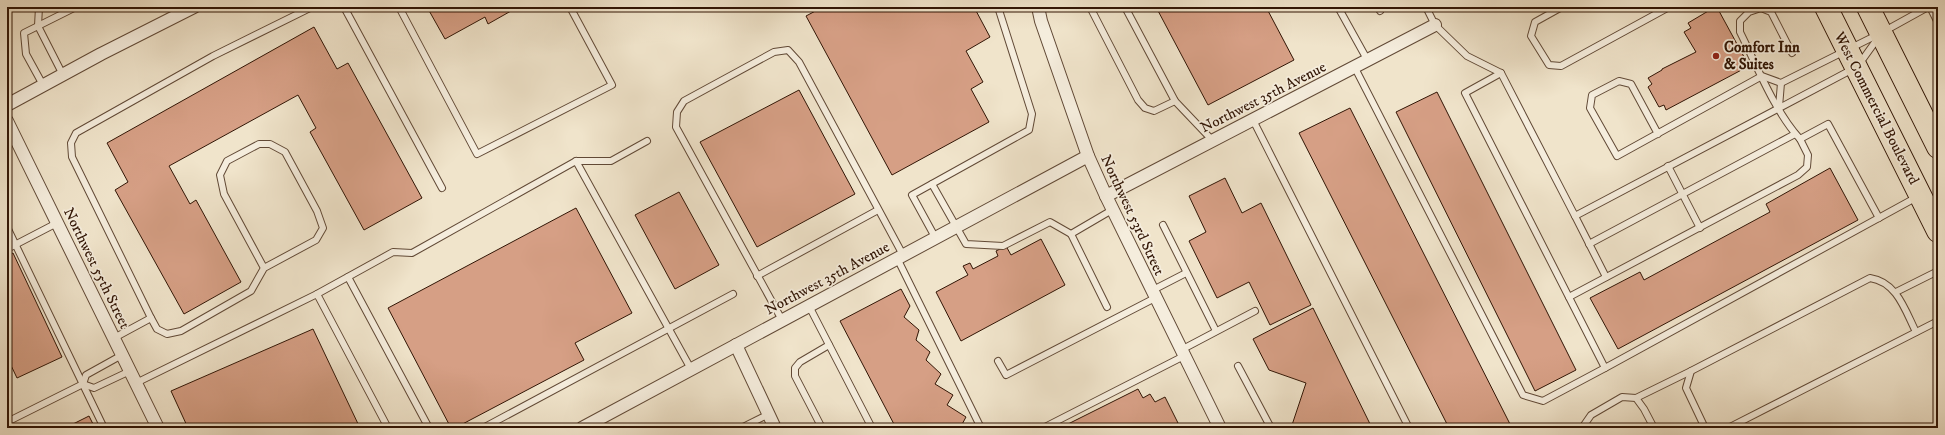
<svg xmlns="http://www.w3.org/2000/svg" width="1945" height="435" viewBox="0 0 1945 435" font-family="'IM FELL DW Pica',serif">
<style>
.building{fill:#d69f85;stroke:#311505}
.lines{fill:none;stroke-linecap:round;stroke-linejoin:round}
.lane-casing{stroke:#614936;stroke-width:8}
.street-casing{stroke:#614936;stroke-width:14}
.highway-casing{stroke:#311505;stroke-width:24}
.lane{stroke:#f5eddd;stroke-width:6}
.street{stroke:#f5eddd;stroke-width:12}
.highway{stroke:#f0e4cb;stroke-width:22}
.poi-dot{fill:#8f2418;stroke:#f5eddd;stroke-width:1.5}
.labels{text-anchor:middle;stroke-width:3.5;stroke-linejoin:round;paint-order:stroke}
.poi-label{font-size:15px;font-weight:bold;fill:#311505;stroke:#f5eddd;text-anchor:start}
.street-label{font-size:15px;fill:#311505;stroke:#f5eddd}
</style>
<rect width="100%" height="100%" fill="#f0e4cb"/>
<filter id="stains"><feTurbulence type="fractalNoise" baseFrequency=".005" numOctaves="4"/><feColorMatrix values="0 0 0 0 .2 0 0 0 0 .09 0 0 0 0 .02 0 0 0 .5 -.17"/></filter>
<radialGradient id="worn" r=".72"><stop offset=".6" stop-color="#630" stop-opacity="0"/><stop offset="1" stop-color="#630" stop-opacity=".3"/></radialGradient>
<g class="building">
<path d="M427,7H518L488,24L485,17L445,39Z"/>
<path d="M823,7H974L990,37L966,51L983,82L971,89L989,122L892,175L806,16Z"/>
<path d="M1156,7H1266L1294,60L1208,105Z"/>
<path d="M1715,7L1718,12L1719,11L1749,66L1666,110L1664,105L1659,107L1648,87L1652,84L1648,78L1662,70V69L1696,52L1684,32L1691,28L1688,23Z"/>
<path d="M314,27L337,69L348,63L422,198L364,230L310,132L316,128L298,95L169,166L190,204L196,200L241,282L184,314L115,190L128,182L107,143Z"/>
<path d="M799,90L855,194L757,247L700,142Z"/>
<path d="M1437,92L1576,370L1535,391L1396,112Z"/>
<path d="M1350,108L1512,428H1449L1299,133Z"/>
<path d="M1830,168L1858,220L1618,349L1590,298L1640,272L1644,280L1770,212L1766,204Z"/>
<path d="M1225,178L1242,213L1261,203L1311,305L1270,325L1249,282L1217,298L1189,241L1206,232L1189,196Z"/>
<path d="M679,192L719,265L675,289L635,215Z"/>
<path d="M576,208L632,313L575,343L584,360L455,428H451L388,308Z"/>
<path d="M1041,239L1065,285L961,341L936,292L968,275L963,266L970,263L973,269L998,256L996,251L1006,246L1011,255Z"/>
<path d="M13,253L62,357L17,378L7,357V256Z"/>
<path d="M901,289L910,306L904,317L919,330L916,340L930,352L926,360L941,374L935,384L953,395L947,405L966,417L960,428H896L840,321Z"/>
<path d="M1313,308L1372,428H1291L1306,383L1269,370L1253,339Z"/>
<path d="M313,329L360,428H188L171,391Z"/>
<path d="M1138,389L1143,398L1150,394L1155,402L1165,397L1178,423L1167,428H1060Z"/>
<path d="M89,416L95,428H65Z"/>
</g>
<g class="lines">
<g class="lane-casing">
<g id="lane">
<path d="M39,7L38,26L63,75"/>
<path d="M344,7L442,188"/>
<path d="M399,7L477,154L612,85L570,7"/>
<path d="M1090,7L1138,100L1145,108L1154,111L1175,101"/>
<path d="M1125,7L1175,101L1213,141"/>
<path d="M1338,7L1368,61"/>
<path d="M1378,7L1380,11"/>
<path d="M1426,7L1435,25L1467,56L1501,73L1575,216L1853,69"/>
<path d="M1562,7L1535,22L1531,36L1549,65L1561,66L1669,7"/>
<path d="M1930,7L1938,23"/>
<path d="M1792,53L1771,12L1761,8L1749,12L1740,21V32C1757,66 1775,112 1800,139L1828,124L1879,218"/>
<path d="M1860,63L1878,38"/>
<path d="M1355,68L1523,395L1543,401L1605,368"/>
<path d="M1501,73L1465,93L1605,368L1917,197"/>
<path d="M43,85L26,54L24,33L76,7"/>
<path d="M1779,107L1781,83"/>
<path d="M1253,120L1409,428"/>
<path d="M1658,134L1631,84L1619,81L1592,95L1590,108L1617,156L1762,76L1781,83L1881,33L1928,7"/>
<path d="M576,161H611L647,141"/>
<path d="M1668,166L1700,228"/>
<path d="M932,184L966,244L1003,246L1050,222L1071,234"/>
<path d="M1575,216L1606,277"/>
<path d="M1163,225L1216,331"/>
<path d="M7,227L104,428"/>
<path d="M935,237L912,195L1029,130L1032,114L998,7"/>
<path d="M1589,244L1795,134"/>
<path d="M7,249L57,223"/>
<path d="M897,258L981,428"/>
<path d="M757,276L878,210"/>
<path d="M348,277L429,428"/>
<path d="M1151,291L1186,273"/>
<path d="M1896,292L1938,271"/>
<path d="M317,294L393,252L412,253L576,161L691,369"/>
<path d="M1569,297L1798,175L1807,167L1808,155L1800,139"/>
<path d="M809,306L872,428"/>
<path d="M1107,307L1071,234L1112,210"/>
<path d="M151,318L157,329L167,334L181,331L251,291L264,268L316,240L323,228L317,211L285,152L270,144H259L227,161L220,175L224,194L264,268"/>
<path d="M782,320L676,127L677,112L684,101L774,52L788,50L799,62L903,255"/>
<path d="M114,338L151,318L72,157L71,143L76,133L213,56L312,7"/>
<path d="M1181,350L1255,311"/>
<path d="M998,361L1006,375L1155,298"/>
<path d="M1238,366L1271,428"/>
<path d="M136,383L317,294L388,428"/>
<path d="M83,384L94,388L130,371"/>
<path d="M1636,398L1691,371"/>
<path d="M7,422L83,384L86,375L122,355"/>
<path d="M483,428L733,294"/>
<path d="M741,428L769,414"/>
<path d="M822,428L795,376V368L800,362L829,345"/>
<path d="M1043,428L1184,356"/>
<path d="M1582,428L1591,415L1622,397L1636,398L1644,409L1654,428"/>
<path d="M1708,428H1705L1686,388L1691,371L1870,278C1897,282 1905,310 1916,332"/>
<path d="M1728,428L1938,321"/>
</g>
</g>
<g class="street-casing">
<g id="street">
<path d="M1038,7L1041,21L1088,156L1106,196L1220,428"/>
<path d="M7,105L101,54L194,7"/>
<path d="M7,121L158,428"/>
<path d="M1106,196L1435,25"/>
<path d="M736,345L775,428"/>
<path d="M582,428L1088,156"/>
</g>
</g>
<g class="highway-casing">
<g id="highway">
<path d="M1826,7L1938,231"/>
<path d="M1868,7L1938,147"/>
</g>
</g>
<use href="#lane" class="lane"/>
<use href="#street" class="street"/>
<use href="#highway" class="highway"/>
</g>
<circle class="poi-dot" cx="1716" cy="56" r="4"/>
<g class="labels">
<g class="poi-label">
<text x="1724" y="52">Comfort Inn<tspan x="1724" dy="17">&amp; Suites</tspan></text>
</g>
<g class="street-label">
<text transform="translate(1263 97) rotate(-27)" y="5">Northwest 35th Avenue</text>
<text transform="translate(1877 108) rotate(63)" y="5">West Commercial Boulevard</text>
<text transform="translate(1133 215) rotate(65)" y="5">Northwest 53rd Street</text>
<text transform="translate(97 268) rotate(64)" y="5">Northwest 55th Street</text>
<text transform="translate(827 278) rotate(-28)" y="5">Northwest 35th Avenue</text>
</g>
</g>
<rect width="1945" height="435" fill="none" stroke="#f0e4cb" stroke-width="24"/>
<rect x="8" y="8" width="1929" height="419" fill="none" stroke="#311505" stroke-width="2"/>
<rect x="12" y="12" width="1921" height="411" fill="none" stroke="#311505"/>
<rect width="100%" height="100%" filter="url(#stains)"/>
<rect width="100%" height="100%" fill="url(#worn)"/>
</svg>
